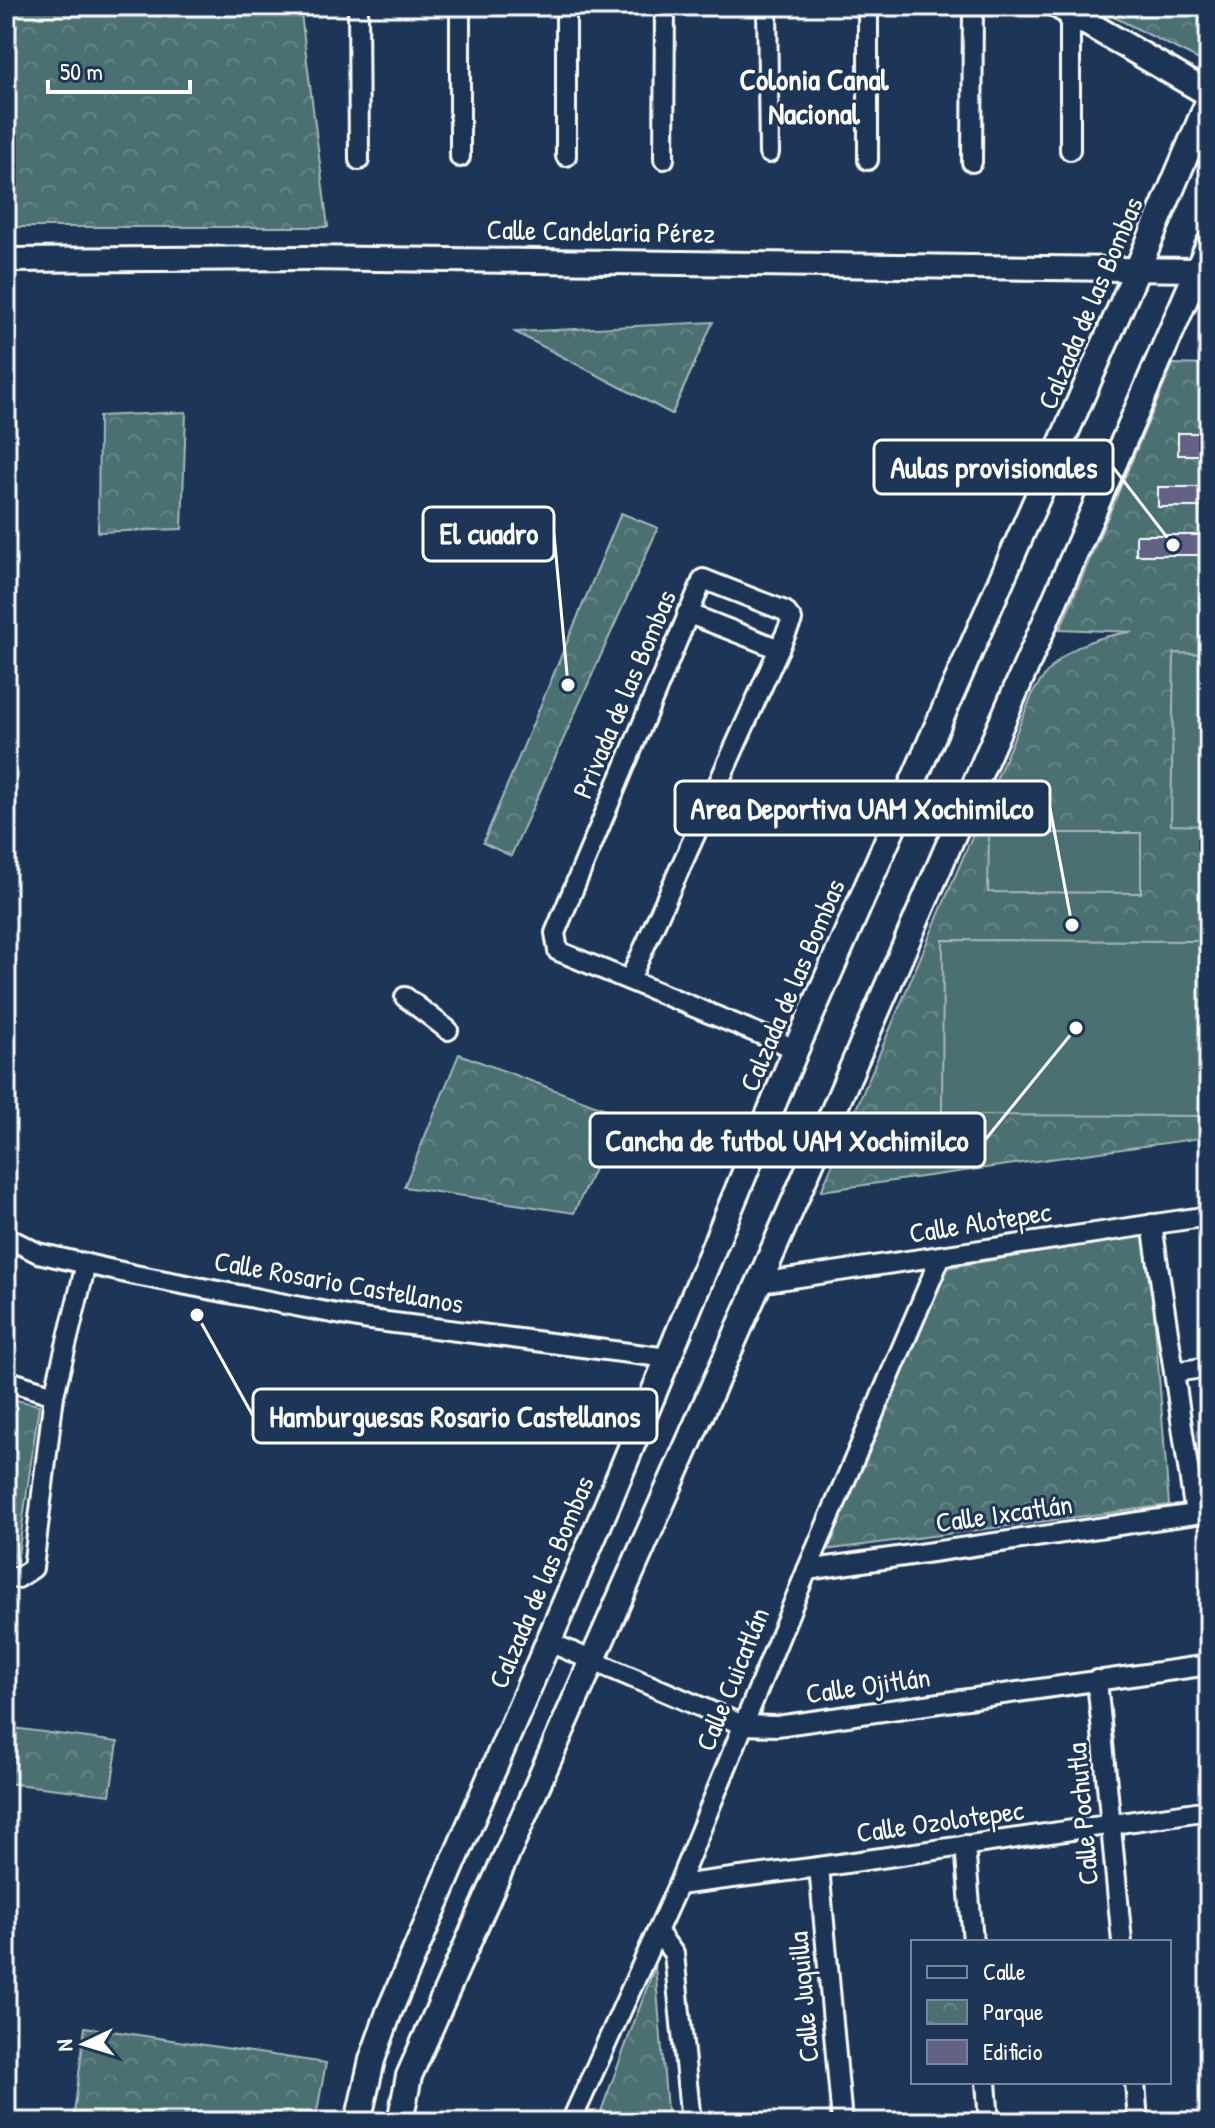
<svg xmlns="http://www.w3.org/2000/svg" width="1215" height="2128" viewBox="0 0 1215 2128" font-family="'Patrick Hand',sans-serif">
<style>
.park{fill:url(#park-crowns);stroke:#a6b8b8;stroke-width:2}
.pitch{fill:#4c7072;stroke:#a6b8b8;stroke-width:2}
.building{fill:#636284;stroke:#fff;stroke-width:2}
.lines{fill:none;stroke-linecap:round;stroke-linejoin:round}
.minor-casing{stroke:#fff;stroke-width:24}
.tertiary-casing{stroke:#fff;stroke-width:28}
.secondary-casing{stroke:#fff;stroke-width:30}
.minor{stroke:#1d3557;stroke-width:18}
.tertiary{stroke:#1d3557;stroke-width:22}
.secondary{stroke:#1d3557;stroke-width:24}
.labels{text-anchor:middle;stroke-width:6;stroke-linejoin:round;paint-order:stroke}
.street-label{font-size:28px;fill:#fff;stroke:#1d3557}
.neighbourhood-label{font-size:30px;font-weight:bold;fill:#fff;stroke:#1d3557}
.leader{fill:none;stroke:#fff;stroke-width:3}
.callout-dot{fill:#fff;stroke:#1d3557;stroke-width:3}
.callout{fill:#1d3557;stroke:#fff;stroke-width:3}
.callout-label{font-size:30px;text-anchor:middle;font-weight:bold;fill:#fff}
</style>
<defs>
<pattern id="park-crowns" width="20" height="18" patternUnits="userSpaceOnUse" patternTransform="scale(2)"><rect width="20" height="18" fill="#4c7072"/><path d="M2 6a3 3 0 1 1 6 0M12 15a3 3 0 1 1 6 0" fill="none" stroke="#678587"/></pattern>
</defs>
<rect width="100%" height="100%" fill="#1d3557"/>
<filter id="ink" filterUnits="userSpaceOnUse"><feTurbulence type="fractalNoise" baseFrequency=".0125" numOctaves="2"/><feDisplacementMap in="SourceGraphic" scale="16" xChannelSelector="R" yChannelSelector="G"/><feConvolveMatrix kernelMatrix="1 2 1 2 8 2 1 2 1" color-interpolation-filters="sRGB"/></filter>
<g filter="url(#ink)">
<g class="park">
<path d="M6,6H300L328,227H6Z"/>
<path d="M1092,6H1209V47L1203,62Z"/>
<path d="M713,322L672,414L515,332Z"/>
<path d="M1173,364L1209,365V1137L821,1191L1033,693C1057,652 1086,637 1133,632L1060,629Z"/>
<path d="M186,412L182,529L98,532L99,416Z"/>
<path d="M621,513L658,528L511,856L483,843Z"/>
<path d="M459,1054L619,1114L574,1213L404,1187Z"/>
<path d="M1148,1234L1169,1505L825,1550L945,1268Z"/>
<path d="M6,1398L39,1405L17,1563L6,1561Z"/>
<path d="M6,1727L118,1742L110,1795L6,1783Z"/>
<path d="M655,1966L668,2122H597Z"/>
<path d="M85,2027L326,2063L315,2122H73Z"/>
</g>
<g class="pitch">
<path d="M1174,653L1209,654V826L1171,825Z"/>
<path d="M989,833H1141V893L988,892Z"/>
<path d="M943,940L1209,941V1116L942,1115Z"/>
</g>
<g class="building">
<rect x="1178" y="433" width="31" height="22"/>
<rect x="1158" y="487" width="51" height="20"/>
<rect x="1136" y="535" width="73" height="20"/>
</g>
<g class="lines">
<g class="minor-casing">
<g id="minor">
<path d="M358,6L359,160"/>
<path d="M460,6V157"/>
<path d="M767,6L769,153"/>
<path d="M868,6V160"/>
<path d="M1070,6V150"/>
<path d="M566,156V6"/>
<path d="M664,159L665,6"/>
<path d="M972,162L973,6"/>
<path d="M687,613L779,649"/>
<path d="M630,979L792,620L785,611L703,579L555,933L558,951L796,1049"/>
<path d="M405,997L448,1030"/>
<path d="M1152,1224L1195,1514"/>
<path d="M6,1237L38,1253L135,1275L363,1319L668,1358"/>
<path d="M759,1283L1209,1216"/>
<path d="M1175,1372L1209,1367"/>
<path d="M6,1380L54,1395"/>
<path d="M807,1570L1209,1512"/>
<path d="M6,1576L18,1578L33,1568L54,1395L86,1264"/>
<path d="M549,1642L743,1725L777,1726L1209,1665"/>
<path d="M1097,1680L1122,1942"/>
<path d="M965,1845L973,1942"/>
<path d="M819,1867L842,2122"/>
<path d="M678,1885L819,1867L1209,1810"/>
<path d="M657,1931L674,1954L691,2122"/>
<path d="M986,2082L989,2122"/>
<path d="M1135,2082L1138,2122"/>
<path d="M571,2122L678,1885L807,1570L941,1256"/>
</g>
</g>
<g class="tertiary-casing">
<path id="tertiary" d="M6,260L305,258L1196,270"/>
</g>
<g class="secondary-casing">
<g id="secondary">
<path d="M1058,6L1209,94"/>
<path d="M358,2122L372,2060L389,2012L608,1503L796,1049L1137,270L1209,100"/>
<path d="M400,2122L409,2076L759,1283L1209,244"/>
</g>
</g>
<use href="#minor" class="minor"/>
<use href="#tertiary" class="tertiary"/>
<use href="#secondary" class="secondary"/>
</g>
</g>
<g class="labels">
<g class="street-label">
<text transform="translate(601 231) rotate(1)" y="10">Calle Candelaria Pérez</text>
<text transform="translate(1090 303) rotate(-67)" y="10">Calzada de las Bombas</text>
<text transform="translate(624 694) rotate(-67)" y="10">Privada de las Bombas</text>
<text transform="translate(792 985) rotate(-67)" y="10">Calzada de las Bombas</text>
<text transform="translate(980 1222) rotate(-9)" y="10">Calle Alotepec</text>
<text transform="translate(339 1282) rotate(10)" y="10">Calle Rosario Castellanos</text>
<text transform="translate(1004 1513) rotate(-8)" y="10">Calle Ixcatlán</text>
<text transform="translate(541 1582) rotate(-67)" y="10">Calzada de las Bombas</text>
<text transform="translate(732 1679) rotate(-68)" y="10">Calle Cuicatlán</text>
<text transform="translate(868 1685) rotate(-8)" y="10">Calle Ojitlán</text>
<text transform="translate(1082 1814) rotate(-95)" y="10">Calle Pochutla</text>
<text transform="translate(940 1821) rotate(-8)" y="10">Calle Ozolotepec</text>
<text transform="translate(803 1997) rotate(-95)" y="10">Calle Juquilla</text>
</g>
<g class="neighbourhood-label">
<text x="814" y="90">Colonia Canal<tspan x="814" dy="34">Nacional</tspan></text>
</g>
</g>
<path class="leader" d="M1173 545L1113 467M568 685L554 534M1072 925L1050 808M1076 1028L985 1140M197 1315L253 1416"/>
<g class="callout-dot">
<circle cx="1173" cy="545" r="8"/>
<circle cx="568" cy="685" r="8"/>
<circle cx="1072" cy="925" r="8"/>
<circle cx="1076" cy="1028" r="8"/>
<circle cx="197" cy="1315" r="8"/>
</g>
<g class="callout">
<rect x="874" y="440" width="239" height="54" rx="8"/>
<rect x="423" y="507" width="131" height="54" rx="8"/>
<rect x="675" y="781" width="375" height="54" rx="8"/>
<rect x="590" y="1113" width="395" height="54" rx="8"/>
<rect x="253" y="1389" width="404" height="54" rx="8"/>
</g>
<g class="callout-label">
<text x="994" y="478">Aulas provisionales</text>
<text x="489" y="544">El cuadro</text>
<text x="862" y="819">Area Deportiva UAM Xochimilco</text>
<text x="787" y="1151">Cancha de futbol UAM Xochimilco</text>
<text x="455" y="1427">Hamburguesas Rosario Castellanos</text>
</g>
<rect width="1215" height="2128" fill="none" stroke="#1d3557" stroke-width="32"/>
<rect x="16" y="16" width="1183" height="2096" fill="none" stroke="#fff" stroke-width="3" filter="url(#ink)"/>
<rect x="911" y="1940" width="260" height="144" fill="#1d3557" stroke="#77869a" stroke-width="2"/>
<rect x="927" y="1966" width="40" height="12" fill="#1d3557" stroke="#77869a" stroke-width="2"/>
<text x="983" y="1980" font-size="24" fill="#ffffff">Calle</text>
<rect x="927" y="2000" width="40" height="24" fill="url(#park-crowns)" stroke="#77869a" stroke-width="2"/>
<text x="983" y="2020" font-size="24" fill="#ffffff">Parque</text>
<rect x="927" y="2040" width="40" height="24" fill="#636284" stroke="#77869a" stroke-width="2"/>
<text x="983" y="2060" font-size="24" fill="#ffffff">Edificio</text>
<g transform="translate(84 2044) rotate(266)" stroke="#1d3557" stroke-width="6" paint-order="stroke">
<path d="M0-6L14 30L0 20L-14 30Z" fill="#ffffff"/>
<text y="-12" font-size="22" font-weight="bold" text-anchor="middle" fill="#ffffff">N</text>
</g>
<path d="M48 80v12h142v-12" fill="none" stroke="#ffffff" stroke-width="4"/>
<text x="60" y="80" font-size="24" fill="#ffffff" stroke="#1d3557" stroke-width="6" paint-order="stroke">50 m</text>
</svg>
